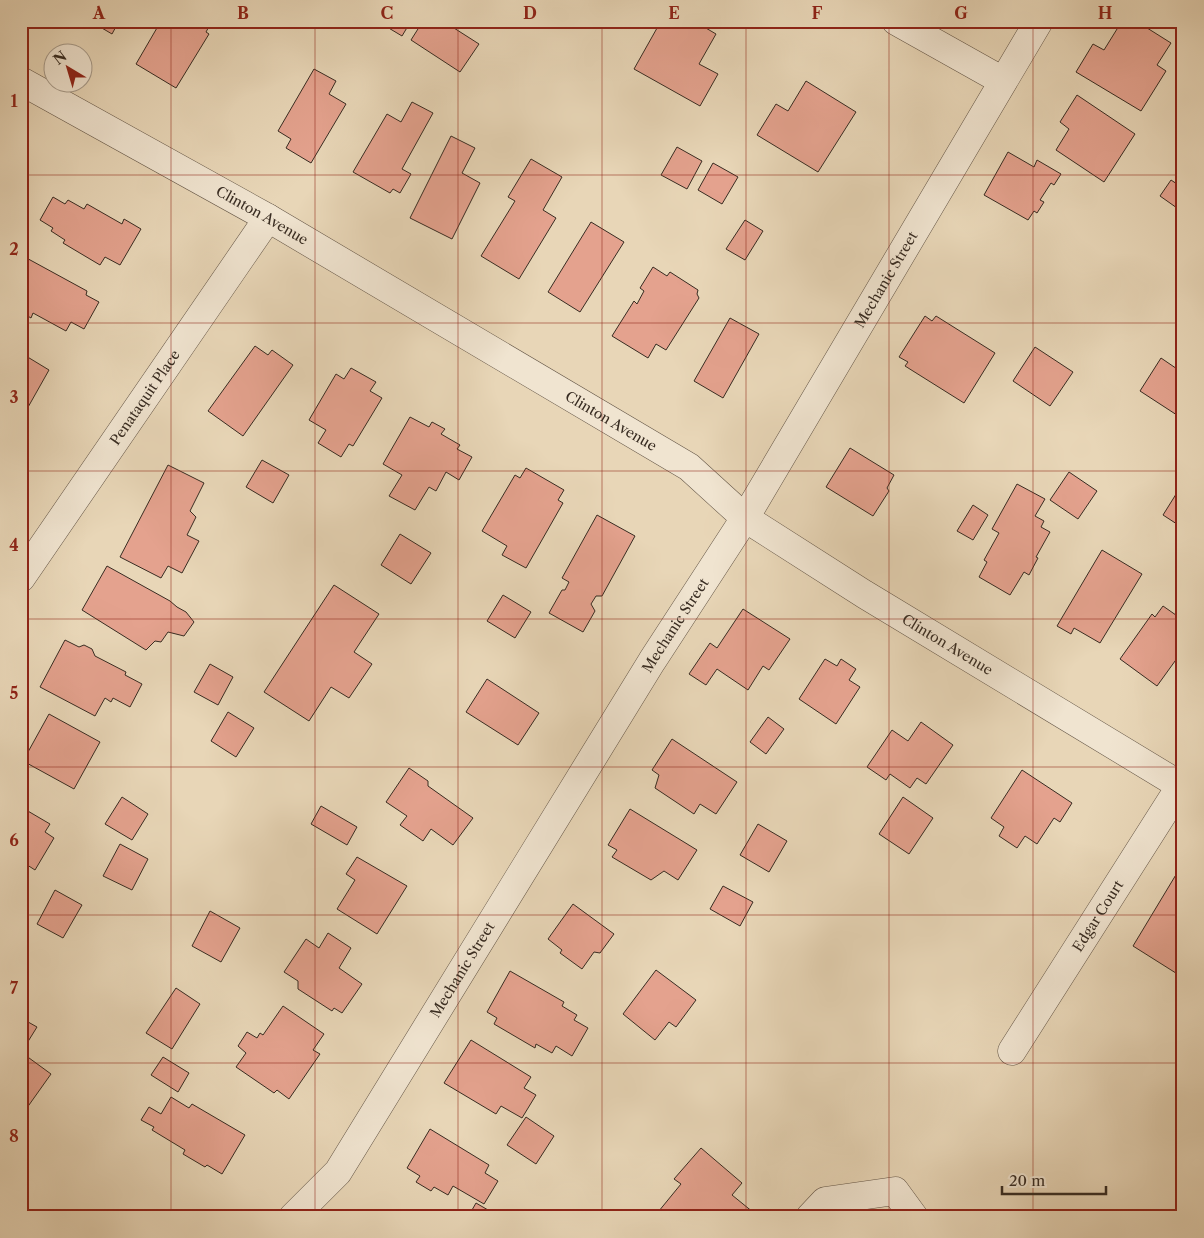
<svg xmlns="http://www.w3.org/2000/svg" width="1204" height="1238" viewBox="0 0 1204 1238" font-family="'Libre Caslon Text',serif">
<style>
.building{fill:#e4a28e;stroke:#382c22}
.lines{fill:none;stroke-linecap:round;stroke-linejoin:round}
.minor-casing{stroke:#645647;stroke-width:29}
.minor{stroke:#f0e4d0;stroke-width:28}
.grid{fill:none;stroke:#8f2418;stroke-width:1;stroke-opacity:0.55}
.labels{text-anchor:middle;stroke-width:4;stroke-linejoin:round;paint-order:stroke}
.street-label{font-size:14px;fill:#382c22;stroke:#f0e4d0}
.neatline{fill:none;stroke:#8f2418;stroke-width:2}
.grid-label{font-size:16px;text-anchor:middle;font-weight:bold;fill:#8f2418}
</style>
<rect width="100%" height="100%" fill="#e8d6b7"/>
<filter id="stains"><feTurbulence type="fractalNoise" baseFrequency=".004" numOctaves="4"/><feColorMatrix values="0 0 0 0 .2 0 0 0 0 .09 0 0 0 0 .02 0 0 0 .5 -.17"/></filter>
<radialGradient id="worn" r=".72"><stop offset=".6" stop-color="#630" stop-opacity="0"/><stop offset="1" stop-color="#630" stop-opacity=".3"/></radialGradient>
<g class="building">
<path d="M90,21H119L112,34Z"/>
<path d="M161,21H212L206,32L209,34L176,88L136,64Z"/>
<path d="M377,21H411L402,36Z"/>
<path d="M423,21H443L479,44L460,72L411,40Z"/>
<path d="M661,21H694L716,34L699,64L718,74L700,106L634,69Z"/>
<path d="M1122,21H1136L1171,43L1157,65L1166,71L1141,111L1076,72L1093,44L1104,50Z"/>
<path d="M314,69L336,81L329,94L346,104L311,163L286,148L291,139L278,131Z"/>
<path d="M806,81L856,112L818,172L757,135L776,104L788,111Z"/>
<path d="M1077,95L1135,134L1104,182L1056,150L1069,129L1060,122Z"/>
<path d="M412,102L433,113L402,169L411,174L400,193L393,189L390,193L353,172L387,114L401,122Z"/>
<path d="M451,136L475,148L462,173L480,183L452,239L410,218Z"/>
<path d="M677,147L702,161L687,189L661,175Z"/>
<path d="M1008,152L1034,167L1037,160L1061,174L1054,185L1051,183L1040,200L1044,202L1037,213L1034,211L1028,220L984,195Z"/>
<path d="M531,159L562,177L543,210L556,218L519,279L481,256L515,201L508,197Z"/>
<path d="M713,163L738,177L722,204L698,190Z"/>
<path d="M1171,180L1183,188V199L1177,208L1160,196Z"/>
<path d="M53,197L65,204L68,200L84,209L87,204L122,224L124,219L141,229L120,265L105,257L100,265L63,243L65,240L51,231L53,228L40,220Z"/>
<path d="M745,220L763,231L745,260L726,249Z"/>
<path d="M591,222L624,242L580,312L548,292Z"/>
<path d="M21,255L87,291L86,295L99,302L84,329L71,322L66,331L33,313L31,318L21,312L23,306L21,305Z"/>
<path d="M653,267L667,276L670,272L698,290L697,294L699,298L666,350L656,344L648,358L612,336L634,301L637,304L644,291L640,288Z"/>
<path d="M925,316L932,321L936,316L995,353L964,403L905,366L908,362L899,357Z"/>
<path d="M730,318L759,334L723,398L694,381Z"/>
<path d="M255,346L268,355L272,350L293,365L243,436L208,411Z"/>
<path d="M1035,347L1073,372L1050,406L1013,381Z"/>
<path d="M21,353L49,370L27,409L21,405Z"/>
<path d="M1161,358L1183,373V419L1140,391Z"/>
<path d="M351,368L376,382L370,391L382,398L353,446L349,444L341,457L318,443L326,430L309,420L336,374L344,379Z"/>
<path d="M410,417L429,427L432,422L445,429L441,434L460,445L457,449L472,457L459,480L446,472L436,491L429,487L415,510L389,496L402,475L383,464Z"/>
<path d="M850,448L894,475L887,488L889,491L873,516L826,487Z"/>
<path d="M262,460L289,475L273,503L246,487Z"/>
<path d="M168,465L204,483L190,511L196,517L187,535L199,541L182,573L168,566L161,578L120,557Z"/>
<path d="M526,468L564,490L558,500L563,503L526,568L502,555L507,546L482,531L515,475L520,478Z"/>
<path d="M1069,472L1097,491L1078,519L1050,500Z"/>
<path d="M1183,483V528L1163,515Z"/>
<path d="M1017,484L1045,499L1035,516L1044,521L1041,527L1050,532L1036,557L1038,558L1029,575L1024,572L1010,595L979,577L987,562L984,560L999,533L992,529Z"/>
<path d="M973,505L988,515L973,540L957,531Z"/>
<path d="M597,515L635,536L602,596H596L591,604L595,611L583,632L549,613L562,590H565L569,582L562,578Z"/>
<path d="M400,534L431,553L411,584L381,565Z"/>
<path d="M1102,550L1142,574L1100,643L1074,628L1071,634L1057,626Z"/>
<path d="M107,566L170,601L177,607L186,612L194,622L184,636L168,632L161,642L155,641L146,650L82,610Z"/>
<path d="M334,585L379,614L354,652L372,664L349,698L331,687L309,721L264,692Z"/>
<path d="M503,595L531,612L515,638L487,621Z"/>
<path d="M1163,606L1183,620V650L1157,686L1120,659L1152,614L1155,617Z"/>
<path d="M743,609L790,639L769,670L763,666L748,690L717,669L706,685L689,674L710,643L717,648Z"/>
<path d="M65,640L79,647L84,645L92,649L95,656L126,672L125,675L142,684L130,707L113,698L111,702L105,698L95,716L40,687Z"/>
<path d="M825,659L837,666L841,659L856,669L849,680L860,687L836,724L799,699Z"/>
<path d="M210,664L233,677L218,705L194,692Z"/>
<path d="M487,679L539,713L518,745L466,712Z"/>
<path d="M228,712L254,728L236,757L211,741Z"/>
<path d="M49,714L100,742L74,789L23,761Z"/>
<path d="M768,717L784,729L766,754L750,742Z"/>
<path d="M921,722L953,745L926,784L917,778L910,788L890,774L886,780L867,767L892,730L908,741Z"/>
<path d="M672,739L737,782L716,814L700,804L694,814L655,788L659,775L652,770Z"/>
<path d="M409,768L428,781V786L473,818L453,845L431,829L423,841L400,825L407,816L386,802Z"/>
<path d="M1022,770L1072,803L1060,822L1054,818L1037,844L1025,836L1017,848L999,836L1004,827L991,818Z"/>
<path d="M122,797L148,814L132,840L105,824Z"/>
<path d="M903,797L933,818L909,854L879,834Z"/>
<path d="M321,806L357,827L347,845L311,824Z"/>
<path d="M21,807L50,824L45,832L54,838L35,870L21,861Z"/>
<path d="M630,809L697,850L678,880L664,871L651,880L612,857L617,850L608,845Z"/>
<path d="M758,824L787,841L769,872L740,855Z"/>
<path d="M120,844L148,859L132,890L103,876Z"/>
<path d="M357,857L407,886L377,934L337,909L355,880L346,874Z"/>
<path d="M1177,873L1183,877V970L1179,975L1133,946Z"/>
<path d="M723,886L753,902L740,926L710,909Z"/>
<path d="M55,890L82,905L63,938L37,924Z"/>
<path d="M573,904L614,934L600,953L594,952L582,969L560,953L562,950L548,939Z"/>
<path d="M210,911L240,928L221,962L192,946Z"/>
<path d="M328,933L351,948L339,968L362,984L342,1013L334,1008L332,1011L298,989V981L284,972L306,939L319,948Z"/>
<path d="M656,970L696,1000L676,1027L669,1022L655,1040L623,1014Z"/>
<path d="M510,971L564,1002L562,1006L577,1015L574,1020L588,1028L572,1056L556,1046L552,1053L536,1044L535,1048L494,1024L497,1018L487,1012Z"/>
<path d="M176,988L200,1004L172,1049L146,1033Z"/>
<path d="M283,1006L324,1034L313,1050L320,1054L289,1099L277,1090L274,1093L236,1067L246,1053L238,1046L247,1032L257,1038L260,1033L263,1035Z"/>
<path d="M21,1018L37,1027L24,1048L21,1047Z"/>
<path d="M471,1040L531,1077L524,1088L536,1095L522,1118L501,1106L496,1114L444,1083Z"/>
<path d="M25,1055L51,1074L24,1112L21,1110V1060Z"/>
<path d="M163,1057L189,1073L178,1092L151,1075Z"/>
<path d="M171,1097L189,1108L192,1104L245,1135L222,1174L207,1165L205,1167L183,1154L185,1150L152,1130L154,1127L141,1120L149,1107L161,1114Z"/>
<path d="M526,1117L554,1136L536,1164L507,1145Z"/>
<path d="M430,1129L489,1165L485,1173L498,1181L484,1204L453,1186L448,1195L434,1187L431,1191L416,1182L420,1176L407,1168Z"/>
<path d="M701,1148L742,1183L732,1195L759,1217H654L681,1184L674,1179Z"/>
<path d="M476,1203L500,1217H468Z"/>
<path d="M42,1211L48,1217H37Z"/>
<path d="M370,1211L380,1217H366Z"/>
</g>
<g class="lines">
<g class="minor-casing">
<g id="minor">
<path d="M896,21L1003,81"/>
<path id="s1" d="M21,81L268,218L689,467L745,518L864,594L1183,787"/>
<path id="s2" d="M21,578L268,218"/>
<path id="s3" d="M1012,1051L1183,782"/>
<path id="s4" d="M293,1217L338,1172L652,661L745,518L1039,21"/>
<path d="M810,1217L825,1201L895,1191L914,1217"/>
</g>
</g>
<use href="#minor" class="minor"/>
</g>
<path class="grid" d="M171,21V1217M315,21V1217M458,21V1217M602,21V1217M746,21V1217M889,21V1217M1033,21V1217M21,175H1183M21,323H1183M21,471H1183M21,619H1183M21,767H1183M21,915H1183M21,1063H1183"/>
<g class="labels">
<g class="street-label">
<text dy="5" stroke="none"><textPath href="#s1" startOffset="276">Clinton Avenue</textPath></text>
<text dy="5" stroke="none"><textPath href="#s4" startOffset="1111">Mechanic Street</textPath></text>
<text dy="5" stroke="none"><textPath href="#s2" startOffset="219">Penataquit Place</textPath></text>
<text dy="5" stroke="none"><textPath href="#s1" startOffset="681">Clinton Avenue</textPath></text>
<text dy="5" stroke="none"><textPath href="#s4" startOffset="706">Mechanic Street</textPath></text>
<text dy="5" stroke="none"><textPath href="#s1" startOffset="1086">Clinton Avenue</textPath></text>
<text dy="5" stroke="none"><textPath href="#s3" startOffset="160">Edgar Court</textPath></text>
<text dy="5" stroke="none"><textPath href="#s4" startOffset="301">Mechanic Street</textPath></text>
</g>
</g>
<rect width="1204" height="1238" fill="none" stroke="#e8d6b7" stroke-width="55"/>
<g transform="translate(68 68) rotate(322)"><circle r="24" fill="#f0e4d0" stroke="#a69a8a"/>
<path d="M0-4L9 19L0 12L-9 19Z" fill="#8f2418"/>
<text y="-8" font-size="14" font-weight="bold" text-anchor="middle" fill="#382c22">N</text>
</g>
<path d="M1002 1186v8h104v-8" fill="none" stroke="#382c22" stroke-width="2.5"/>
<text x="1009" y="1186" font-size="15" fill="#382c22" stroke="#f0e4d0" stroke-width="4" paint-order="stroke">20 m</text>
<rect x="28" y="28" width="1148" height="1182" class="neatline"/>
<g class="grid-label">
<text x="99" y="19">A</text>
<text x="243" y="19">B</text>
<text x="387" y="19">C</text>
<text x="530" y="19">D</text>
<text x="674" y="19">E</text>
<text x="817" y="19">F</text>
<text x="961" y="19">G</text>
<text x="1105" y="19">H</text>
<text x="14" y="107">1</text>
<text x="14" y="255">2</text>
<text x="14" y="403">3</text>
<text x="14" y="551">4</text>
<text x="14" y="699">5</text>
<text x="14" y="846">6</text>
<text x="14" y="994">7</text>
<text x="14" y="1142">8</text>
</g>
<rect width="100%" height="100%" filter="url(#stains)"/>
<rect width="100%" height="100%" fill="url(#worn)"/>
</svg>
